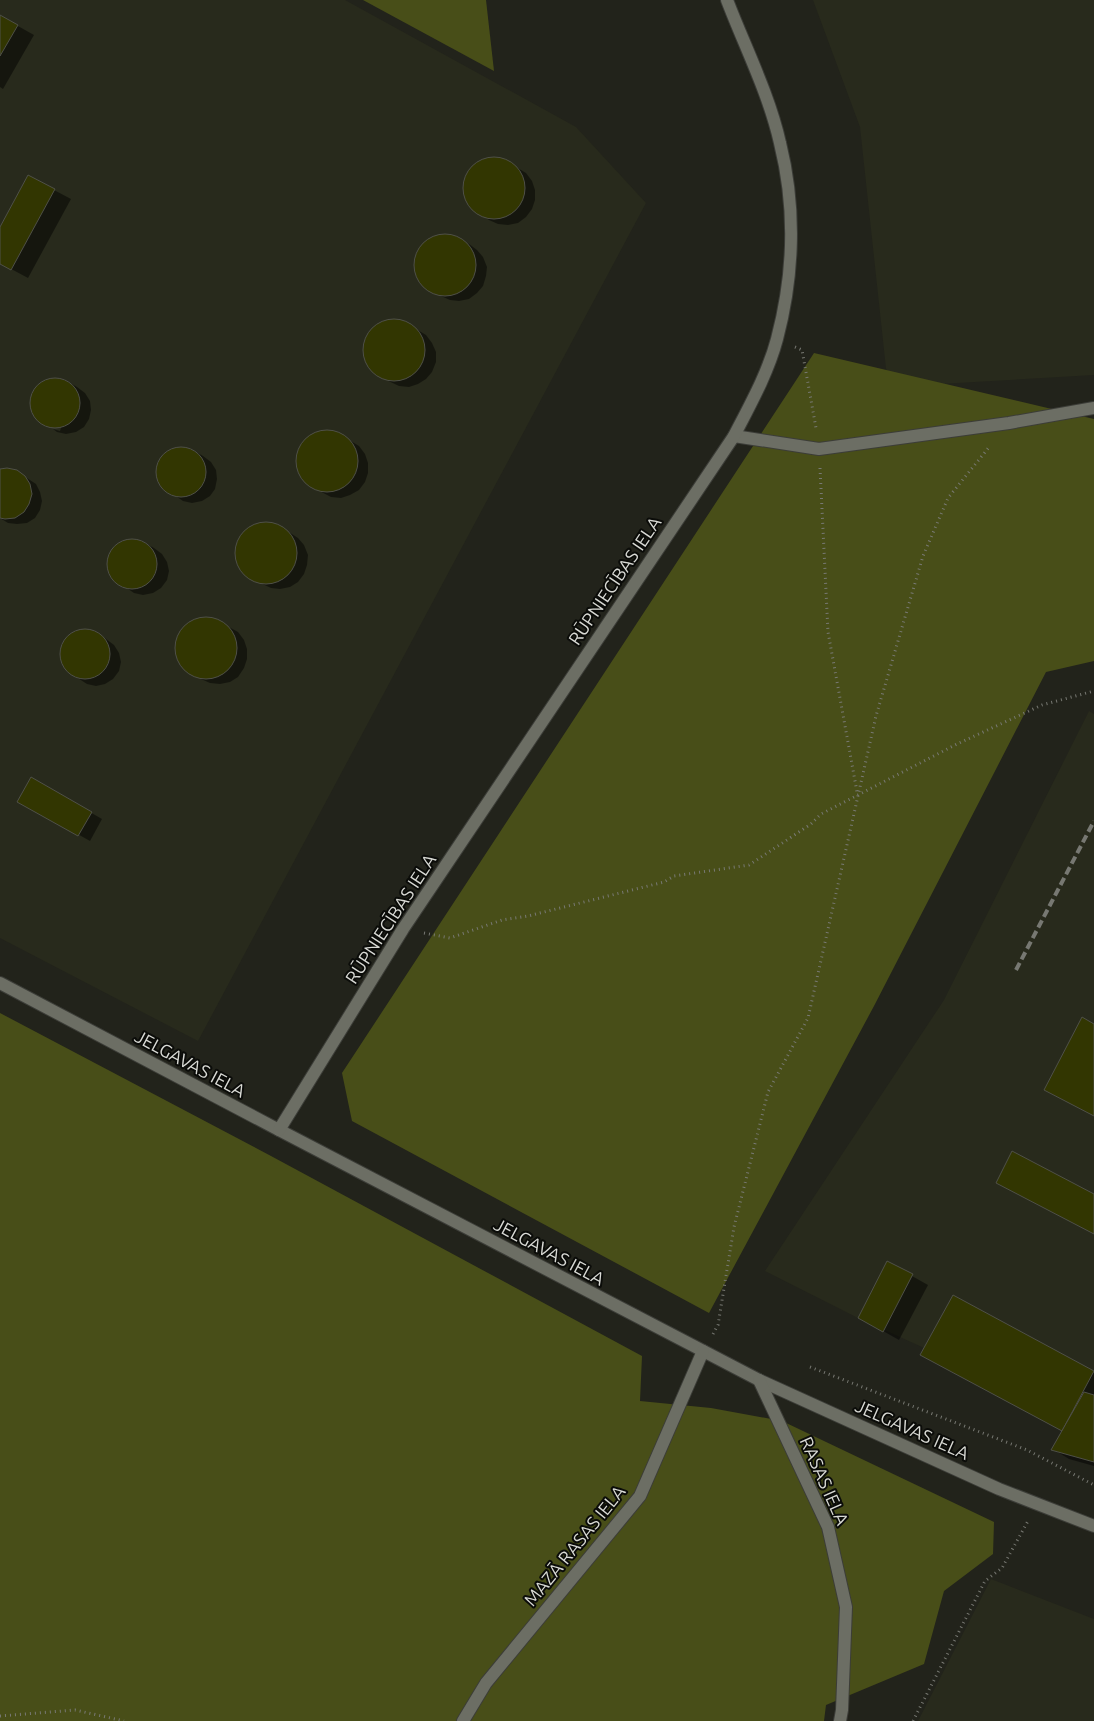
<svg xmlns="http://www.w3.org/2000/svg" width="1094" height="1721" viewBox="0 0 1094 1721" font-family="Ubuntu,sans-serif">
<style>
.built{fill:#282a1c}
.green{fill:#484e18}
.shadow{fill:#0007}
.building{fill:#323601;stroke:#4f5048}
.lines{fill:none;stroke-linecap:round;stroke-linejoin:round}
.minor-casing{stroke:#3c3d38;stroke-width:14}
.path{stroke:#787973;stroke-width:3;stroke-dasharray:1 4;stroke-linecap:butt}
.minor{stroke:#6c6e64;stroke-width:12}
.rail{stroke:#777872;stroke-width:4;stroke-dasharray:8 4;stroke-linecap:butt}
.labels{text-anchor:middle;stroke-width:4;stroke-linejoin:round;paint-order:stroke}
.street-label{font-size:18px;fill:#d9dad5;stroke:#0b0c09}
</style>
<rect width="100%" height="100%" fill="#22231b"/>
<g class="built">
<path d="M0,0H345L576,127L646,203L198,1041L0,938Z"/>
<path d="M813,0H1094V375L888,387L860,127Z"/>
<path d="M1089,711L1094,714V1425L858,1318L765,1271L944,1000Z"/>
<path d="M991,1579L1094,1619V1721H918Z"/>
</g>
<g class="green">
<path d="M363,0H486L494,71Z"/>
<path d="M814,353L1094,419V661L1046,672L874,1006L709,1313L352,1121L342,1073Z"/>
<path d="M0,1013L271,1156L642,1356L640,1401L711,1408L782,1421L994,1522L993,1554L944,1591L924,1664L826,1705L824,1721H0Z"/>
</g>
<g class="shadow">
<path d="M0,16L34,35L3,89L0,87Z"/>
<path d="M487,159H496L506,161L526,173L532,181L535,190V200L532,209L526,217L518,223L508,225L498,224L489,220L470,207L466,198L464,188L466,179L470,170L478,163Z"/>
<path d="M54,190L71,199L28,278L0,263V229Z"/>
<path d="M448,235L457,237L469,244L477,250L483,257L487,267L486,276L483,286L477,293L469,299L459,301L450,300L441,296L422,283L417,274L415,265L417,255L422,246L429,240L438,236Z"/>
<path d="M397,321L406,323L426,335L432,343L436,352V362L432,372L426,379L418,384L409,387L399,386L378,376L371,369L366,360L364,350L366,341L371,332L378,326L387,322Z"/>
<path d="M56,378L65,380L77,387L85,393L90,401L91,410L89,419L84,427L76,432L66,434L57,432L53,429L60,431L61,428L44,424L37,419L32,412L31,402L33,392L38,385L46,380Z"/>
<path d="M329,431L339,434L359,446L365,454L368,463V473L365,482L359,490L350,495L341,498L331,497L310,486L303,479L298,471L297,461L298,451L303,443L310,436L319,432Z"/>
<path d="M182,448L191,449L203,456L211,462L216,470L217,479L215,489L210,496L202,501L192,503L183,501L164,488L158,481L157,471L159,462L164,454L172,449Z"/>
<path d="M0,470L16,471L36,484L40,492L42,501L40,510L35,518L27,523L17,524L8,523L0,518Z"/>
<path d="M269,523L278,525L298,538L304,545L308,555L307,565L304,574L298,582L290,587L280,589L271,588L250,578L242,571L238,562L236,553L238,543L243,534L250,528L259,524Z"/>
<path d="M133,539L143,542L154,548L162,554L167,562L169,571L167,580L161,588L153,593L143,595L134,593L115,580L110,572L108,563L110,554L115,546L124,541Z"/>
<path d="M208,618L218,621L238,632L244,640L247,649V659L244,668L238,677L230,682L220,684L210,683L201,679L182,666L177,657L176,647L178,638L182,629L190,623L198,619Z"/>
<path d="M85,630L95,632L106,639L114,645L119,653L121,662L119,671L113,679L105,684L96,686L87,684L67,671L62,663L60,654L62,644L68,637L76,632Z"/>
<path d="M32,779L102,819L90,841L19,801Z"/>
<path d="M912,1276L928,1285L899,1340L876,1327Z"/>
<path d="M953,1297L1094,1373V1466L1069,1459L1053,1449L1063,1431Z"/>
</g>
<g class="building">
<path d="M0,15L18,25L0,56Z"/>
<circle cx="494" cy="188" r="31"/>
<path d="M28,175L55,189L11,270L0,264V227Z"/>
<circle cx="445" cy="265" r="31"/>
<circle cx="394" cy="350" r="31"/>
<circle cx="55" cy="403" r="25"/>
<circle cx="327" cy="461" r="31"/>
<circle cx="181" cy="472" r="25"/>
<path d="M7,468L17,470L25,476L30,484L32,494L29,504L24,512L15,518L5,519L0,518V469Z"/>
<circle cx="266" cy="553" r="31"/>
<circle cx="132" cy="564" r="25"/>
<circle cx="206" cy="648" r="31"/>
<circle cx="85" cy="654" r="25"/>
<path d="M31,777L92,812L78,836L17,802Z"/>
<path d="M1082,1017L1094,1024V1116L1044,1090Z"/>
<path d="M1012,1151L1094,1194V1234L996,1183Z"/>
<path d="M887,1261L913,1274L883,1332L858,1318Z"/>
<path d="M953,1295L1094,1371L1062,1431L920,1355Z"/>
<path d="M1084,1392L1094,1395V1462L1051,1450Z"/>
</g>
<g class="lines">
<g class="minor-casing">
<g id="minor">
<path d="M734,436L819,449L1009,423L1094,408"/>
<path d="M0,983L279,1130L759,1380L999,1489L1094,1526"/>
<path d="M279,1130L403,929L734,436C750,405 768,373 777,339C794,275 796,207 780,143C769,94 745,47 727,0"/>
<path d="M759,1380L828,1527L846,1607L842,1710L840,1721"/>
<path d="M463,1721L486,1683L640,1496L703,1351"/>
</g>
</g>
<g class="path">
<path d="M795,347L802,350L816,428"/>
<path d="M820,468L828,632L857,792"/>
<path d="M424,933L450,938L502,920L528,916L664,882L674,876L749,865L811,824L821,814L957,744L1042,705L1094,691"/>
<path d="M713,1334L718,1325L734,1227L768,1092L808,1018L876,716L923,556L948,498L990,446"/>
<path d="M810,1367L1027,1450L1094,1485"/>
<path d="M0,1716L75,1710L124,1721"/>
<path d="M913,1721L985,1581L1002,1568L1028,1521"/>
</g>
<use href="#minor" class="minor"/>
<path class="rail" d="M1016,970L1094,821"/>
</g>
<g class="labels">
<g class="street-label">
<text transform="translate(615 581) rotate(-56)" y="6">RŪPNIECĪBAS IELA</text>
<text transform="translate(391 919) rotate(-57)" y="6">RŪPNIECĪBAS IELA</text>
<text transform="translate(190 1064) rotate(28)" y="6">JELGAVAS IELA</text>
<text transform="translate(549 1252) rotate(28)" y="6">JELGAVAS IELA</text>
<text transform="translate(912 1430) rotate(24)" y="6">JELGAVAS IELA</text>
<text transform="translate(824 1481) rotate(66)" y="6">RASAS IELA</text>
<text transform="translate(575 1546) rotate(-51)" y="6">MAZĀ RASAS IELA</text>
</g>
</g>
</svg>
